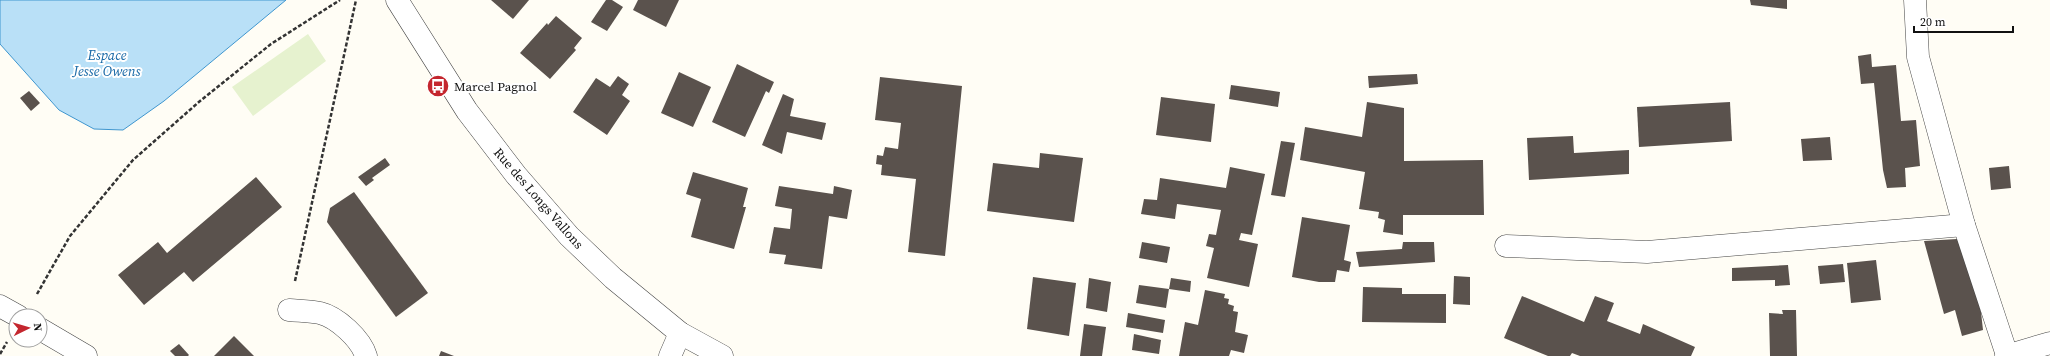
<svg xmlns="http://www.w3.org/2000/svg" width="2050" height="356" viewBox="0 0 2050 356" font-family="'Source Serif 4',serif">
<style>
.pitch{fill:#e6f2cf}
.water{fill:#b9e0f7;stroke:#3f96cf}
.building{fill:#5a524d}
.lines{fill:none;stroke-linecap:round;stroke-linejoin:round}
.minor-casing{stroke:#444;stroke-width:23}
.path{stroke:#333;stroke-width:2.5;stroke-dasharray:4 2;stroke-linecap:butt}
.minor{stroke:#fff;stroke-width:22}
.labels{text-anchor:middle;stroke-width:4;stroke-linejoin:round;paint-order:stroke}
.poi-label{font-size:13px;fill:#111;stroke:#fff;text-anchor:start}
.street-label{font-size:13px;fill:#111;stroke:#fff}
.water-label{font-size:14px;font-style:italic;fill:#1768a6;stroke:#fff}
</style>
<rect width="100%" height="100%" fill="#fffdf5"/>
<path class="pitch" d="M308,34L326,61L253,116L232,87Z"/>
<path class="water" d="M0,0H286L164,101L123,130L94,129L59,110L0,44Z"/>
<g class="building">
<path d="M491,0H529L513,19Z"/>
<path d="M606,0H612L623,7L607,31L591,22Z"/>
<path d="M638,0H679L666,27L633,10Z"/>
<path d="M1750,0H1787V9L1751,5Z"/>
<path d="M556,16L582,38L574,48L576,50L550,79L520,53L547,23L548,25Z"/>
<path d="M1871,54L1872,67L1896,65L1901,121L1916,120L1920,166L1905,168L1906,187L1887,188L1883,170L1874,83L1861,84L1858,56Z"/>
<path d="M737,64L774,82L769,93L766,91L745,137L712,122Z"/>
<path d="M679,72L711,87L693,127L661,113Z"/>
<path d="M1417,74L1418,84L1369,88L1368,76Z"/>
<path d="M618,76L629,84L622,95L630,101L607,135L573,112L596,78L610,87Z"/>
<path d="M880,77L962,86L945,256L908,252L916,179L881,175L882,165L876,164L877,155L883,156L885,147L898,149L901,123L875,120Z"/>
<path d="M1231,85L1280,92L1278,107L1229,99Z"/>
<path d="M29,91L40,103L31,111L20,98Z"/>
<path d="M783,94L794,99L790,116L826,123L822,140L787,132L782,154L762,145Z"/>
<path d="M1161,97L1215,104L1211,142L1156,135Z"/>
<path d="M1367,102L1404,108V161L1483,160L1484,215H1403V235L1383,232L1385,220L1378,218L1379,212L1359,209L1365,172L1300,160L1305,127L1362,137Z"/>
<path d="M1730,102L1732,141L1639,147L1637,107Z"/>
<path d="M1573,136L1574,153L1629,150V174L1529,180L1527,138Z"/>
<path d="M1830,137L1832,160L1803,161L1801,139Z"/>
<path d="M1281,141L1295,143L1285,197L1271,195Z"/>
<path d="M1040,153L1083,158L1074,222L987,211L993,163L1039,168Z"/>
<path d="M385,158L390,165L372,178L374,180L366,186L358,177Z"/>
<path d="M2009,166L2011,188L1991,190L1989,168Z"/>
<path d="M1230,167L1265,174L1252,235L1241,233L1239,240L1258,244L1249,287L1207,278L1214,248L1206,246L1209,234L1216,235L1221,210L1177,204L1175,219L1141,214L1144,199L1157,200L1160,178L1226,188Z"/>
<path d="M693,172L748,188L743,207H746L734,249L691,237L701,199L686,194Z"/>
<path d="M256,177L282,207L193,282L184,272L144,305L118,275L158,242L167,253Z"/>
<path d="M779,186L833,194L834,186L852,190L847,219L829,216L822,269L784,264L786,255L769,253L774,227L790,229L792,209L775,206Z"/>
<path d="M354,192L428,293L396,317L327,222L330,208Z"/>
<path d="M1302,217L1350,225L1344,260L1351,262L1349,272L1337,270L1335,282H1319L1292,277Z"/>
<path d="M1957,239L1966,255L1981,312L1983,330L1962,336L1955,310L1944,314L1924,241Z"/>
<path d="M1142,242L1170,247L1167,263L1139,258Z"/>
<path d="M1403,242H1434L1435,262L1359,267L1356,252L1402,249Z"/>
<path d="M1876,260L1881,300L1851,303L1847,263Z"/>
<path d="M1843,264L1845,282L1820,284L1818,266Z"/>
<path d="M1788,265L1790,285L1775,286V280L1732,281V268Z"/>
<path d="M1454,276L1470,277V305L1453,304Z"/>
<path d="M1033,277L1076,283L1069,336L1027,329Z"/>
<path d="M1089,278L1111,282L1107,312L1086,308Z"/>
<path d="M1171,278L1191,281L1190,292L1169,289Z"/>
<path d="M1139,285L1169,289L1166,308L1136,303Z"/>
<path d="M1363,287L1402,288V294H1446V323L1362,322Z"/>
<path d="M1205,290L1225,294L1224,298L1229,299L1228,304L1234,306L1233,311L1238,312L1235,332L1248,335L1244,353L1231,350L1229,356H1179L1185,322L1198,325Z"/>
<path d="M1522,296L1584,322L1595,296L1614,303L1607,321L1640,334L1643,324L1695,347L1691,356H1580L1572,353L1570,356H1548L1504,338Z"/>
<path d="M1782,310H1796L1797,356H1770L1769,313L1783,314Z"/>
<path d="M1128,313L1165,320L1163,333L1126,327Z"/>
<path d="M1084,324L1106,327L1102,356H1080Z"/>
<path d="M1134,334L1161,340L1159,354L1132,350Z"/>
<path d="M234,336L254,356H214Z"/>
<path d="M179,344L189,355L188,356H175L170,351Z"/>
<path d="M441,351L454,356H439Z"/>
</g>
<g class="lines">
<g class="minor-casing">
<g id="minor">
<path d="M397,0L467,111L516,175L569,236L613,278L680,333L722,356"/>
<path d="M1915,0L1918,57L1964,225L2007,355"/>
<path d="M1506,246L1647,252L1964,225"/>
<path d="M0,306L18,316"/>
<path d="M289,310C299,311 310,311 320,313C337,317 361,339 366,356"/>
<path d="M40,329L86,356"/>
<path d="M670,356L680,333"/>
<path d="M2006,356L2050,343"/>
</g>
</g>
<g class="path">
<path d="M295,281L356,0"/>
<path d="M37,294L70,236L133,160L200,101L271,44L340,0"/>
<path d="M0,354L7,342"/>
</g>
<use href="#minor" class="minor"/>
</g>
<defs>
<g id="bus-disc" transform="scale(1.15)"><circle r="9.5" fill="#c4262e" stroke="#fff"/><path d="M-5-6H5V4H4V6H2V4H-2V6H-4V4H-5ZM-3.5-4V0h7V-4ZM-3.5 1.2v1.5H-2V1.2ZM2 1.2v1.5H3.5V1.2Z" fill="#fff"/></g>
</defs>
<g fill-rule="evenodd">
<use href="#bus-disc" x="438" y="86"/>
</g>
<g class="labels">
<g class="poi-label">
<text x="454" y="91">Marcel Pagnol</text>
</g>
<g class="street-label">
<text transform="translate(539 198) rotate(49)" y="5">Rue des Longs Vallons</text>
</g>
<g class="water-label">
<text x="107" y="60">Espace<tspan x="107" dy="16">Jesse Owens</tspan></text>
</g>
</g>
<g transform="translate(28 328) rotate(85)"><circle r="19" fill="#ffffff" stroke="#a0a0a0"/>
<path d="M0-3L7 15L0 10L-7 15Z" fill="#c4262e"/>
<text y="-6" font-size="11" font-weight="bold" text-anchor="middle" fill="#111111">N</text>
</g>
<path d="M1914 26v6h99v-6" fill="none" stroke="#111111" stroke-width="2"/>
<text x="1920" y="26" font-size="12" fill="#111111" stroke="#ffffff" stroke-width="3" paint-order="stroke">20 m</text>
</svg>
